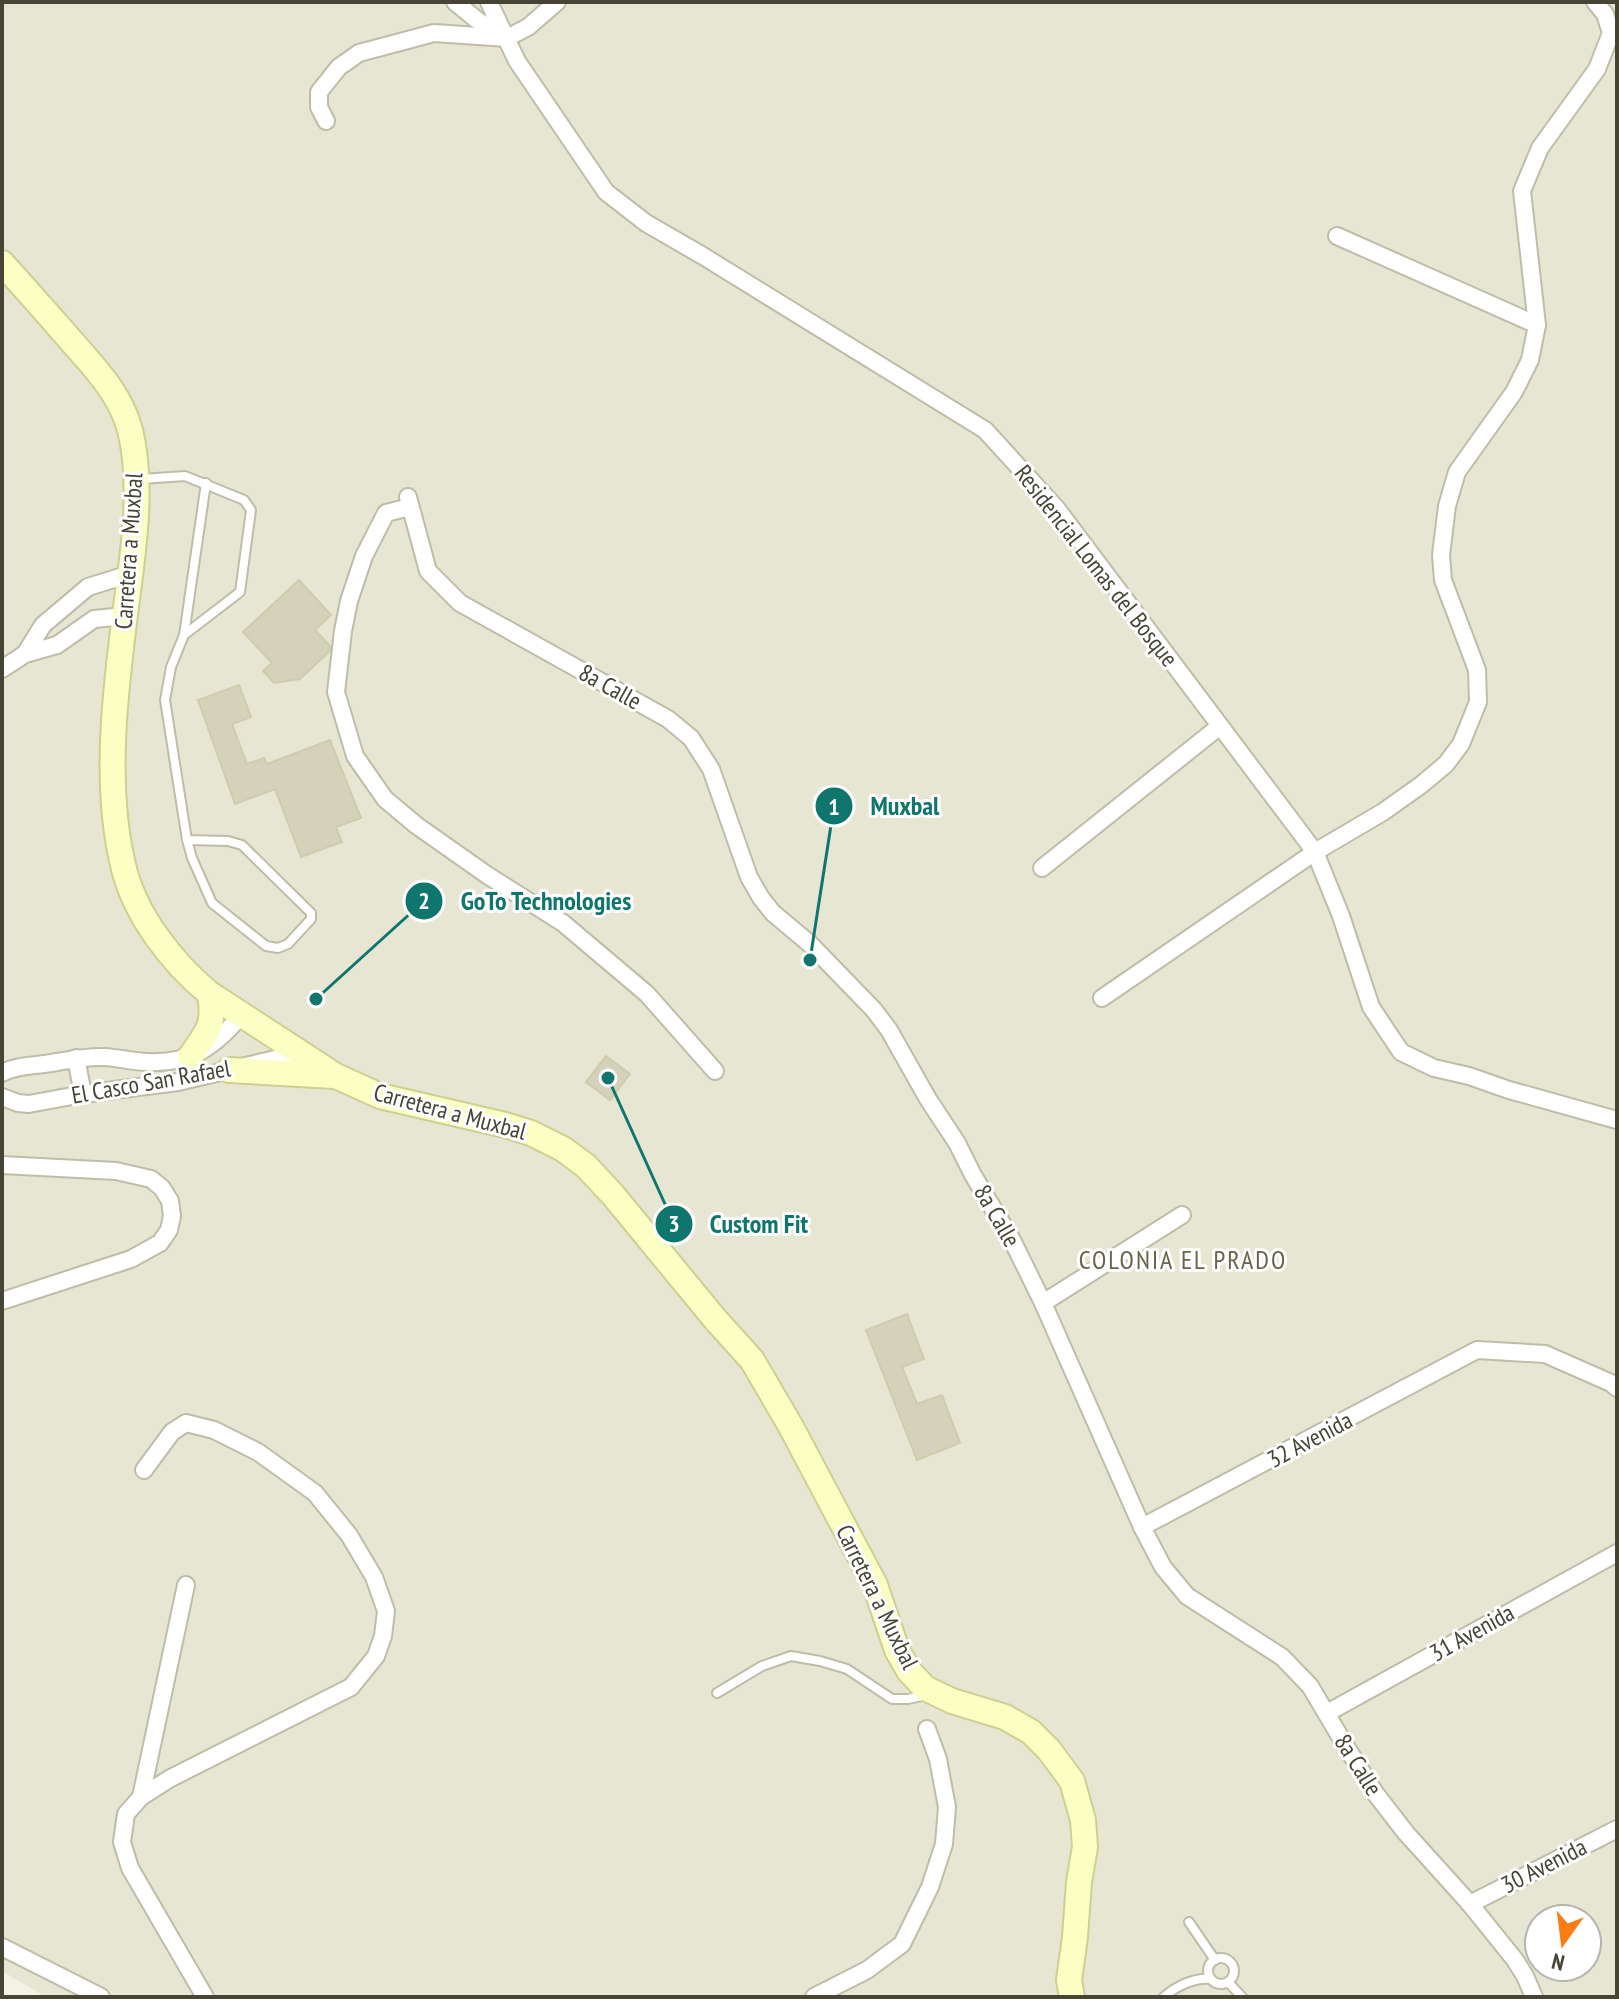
<svg xmlns="http://www.w3.org/2000/svg" width="1619" height="1999" viewBox="0 0 1619 1999" font-family="'PT Sans Narrow',sans-serif">
<style>
.residential{fill:#e7e6d3;fill-rule:evenodd}
.building{fill:#d4d2ba;stroke:#cfccae;stroke-width:2}
.lines{fill:none;stroke-linecap:round;stroke-linejoin:round}
.lane-casing{stroke:#bebda8;stroke-width:12}
.street-casing{stroke:#bebda8;stroke-width:20}
.secondary-casing{stroke:#cdd092;stroke-width:28}
.lane{stroke:#fff;stroke-width:8}
.street{stroke:#fff;stroke-width:16}
.secondary{stroke:#fbffc3;stroke-width:24}
.labels{text-anchor:middle;stroke-width:6;stroke-linejoin:round;paint-order:stroke}
.street-label{font-size:24px;fill:#454435;stroke:#fff}
.neighbourhood-label{font-size:26px;letter-spacing:2px;fill:#68654c;stroke:#fff}
.leader{fill:none;stroke:#0f766e;stroke-width:3}
.callout-dot{fill:#0f766e;stroke:#fff;stroke-width:3}
.mark-label{font-size:24px;text-anchor:middle;font-weight:bold;fill:#fff}
.callout-label{font-size:26px;text-anchor:middle;font-weight:bold;fill:#0f766e;stroke:#fff;stroke-width:6;stroke-linejoin:round;paint-order:stroke}
</style>
<rect width="100%" height="100%" fill="#f3f3e5"/>
<path class="residential" d="M2,2H1617V1997H46L2,1971ZM1539,1919H1587V1967H1539Z"/>
<g class="building">
<path d="M299,580L331,615L315,630L330,646V651L300,679L274,683L263,671L272,663L243,632Z"/>
<path d="M239,685L251,717L232,724L247,764L264,758L267,764L330,740L361,818L336,827L342,842L301,857L275,789L235,804L198,700Z"/>
<path d="M606,1056L630,1074L610,1100L586,1082Z"/>
<path d="M907,1314L924,1359L902,1367L917,1404L942,1395L960,1443L917,1460L866,1330Z"/>
</g>
<g class="lines">
<g class="lane-casing">
<g id="lane">
<path d="M141,479L185,476L244,500L251,510L240,592L184,635"/>
<path d="M187,840L228,841L242,845L308,910L311,913V919L288,944L278,948L266,946L212,903L192,858L187,840L165,700L171,667L184,635L206,483"/>
<path d="M717,1693L762,1666L791,1656L820,1661L847,1669L892,1699H908L926,1695"/>
<path d="M1189,1922L1215,1960"/>
<circle cx="1221" cy="1971" r="13"/>
<path d="M1228,1982L1242,1997"/>
<path d="M1164,1997C1176,1986 1195,1977 1211,1979"/>
</g>
</g>
<g class="street-casing">
<g id="street">
<path d="M455,2L477,20L502,35"/>
<path d="M489,2L517,61L606,192L646,223L703,256L985,430L1057,509L1315,852L1341,916L1371,1007L1401,1052L1434,1068L1469,1076L1509,1090L1617,1120"/>
<path d="M326,121L319,107V92L339,67L359,53L434,33L507,38L528,27L557,2"/>
<path d="M1337,236L1537,325"/>
<path d="M408,497L428,571L460,603L668,719L691,738L711,769L749,877L761,898L773,913L810,944L874,1010L889,1030L928,1099L957,1143L973,1175L1012,1240L1043,1303L1142,1527L1163,1567L1187,1596L1282,1657L1310,1686L1342,1740L1375,1793L1406,1833L1470,1904L1515,1960L1525,1976L1534,1997"/>
<path d="M410,507L386,513L364,556L349,601L343,631L336,692L355,756L385,799L416,825L487,875L563,923L647,994L715,1071"/>
<path d="M25,654L43,625L88,587L130,574"/>
<path d="M2,669L25,654L57,645L94,619L125,616"/>
<path d="M1042,868L1220,726"/>
<path d="M1102,998L1315,852L1383,812L1421,785L1446,764L1461,744L1478,702L1477,670L1443,580L1441,555L1447,506L1457,472L1514,392L1530,360L1537,325L1522,191L1540,148L1597,69L1611,33L1605,14L1595,2"/>
<path d="M76,1058L83,1094"/>
<path d="M2,1073C15,1066 30,1066 44,1064C65,1061 84,1056 105,1057C120,1058 134,1062 148,1062C191,1064 216,1046 242,1014"/>
<path d="M2,1097L18,1103L29,1104L83,1094L178,1082L301,1053"/>
<path d="M2,1165L116,1171L151,1179L162,1188L170,1201L172,1216L169,1230L160,1243L131,1259L2,1301"/>
<path d="M1043,1303L1182,1215"/>
<path d="M144,1470L172,1432L186,1423L214,1430L258,1452L315,1493L349,1535L374,1577L386,1611L383,1636L376,1656L351,1687L169,1779L141,1797L126,1814L122,1842L130,1868L205,1997"/>
<path d="M1142,1527L1477,1350L1545,1354L1611,1383L1617,1388"/>
<path d="M1327,1713L1617,1553"/>
<path d="M141,1797L186,1585"/>
<path d="M1470,1904L1617,1829"/>
<path d="M2,1947L101,1997"/>
<path d="M814,1997L867,1970L902,1944L930,1887L944,1844L947,1807L938,1759L927,1729"/>
</g>
</g>
<g class="secondary-casing">
<g id="secondary">
<path d="M2,263C24,287 45,311 67,336C92,365 120,392 130,430C143,481 134,548 127,599C116,684 103,782 123,865C134,914 172,963 210,994L336,1076L380,1096L505,1125L531,1133L563,1149L586,1166L613,1195L715,1319L752,1360L790,1425L875,1585L897,1650L909,1671L925,1688L952,1701L1005,1717L1031,1732L1049,1750L1072,1781L1083,1820L1085,1847L1079,1882L1075,1937L1069,1980L1072,1997"/>
<path d="M190,1057C208,1031 215,1026 210,994"/>
<path d="M229,1070L334,1076"/>
</g>
</g>
<use href="#lane" class="lane"/>
<use href="#street" class="street"/>
<use href="#secondary" class="secondary"/>
</g>
<g class="labels">
<g class="street-label">
<text transform="translate(129 551) rotate(-86)" y="8">Carretera a Muxbal</text>
<text transform="translate(1096 566) rotate(52)" y="8">Residencial Lomas del Bosque</text>
<text transform="translate(610 687) rotate(29)" y="8">8a Calle</text>
<text transform="translate(151 1082) rotate(-10)" y="8">El Casco San Rafael</text>
<text transform="translate(450 1112) rotate(15)" y="8">Carretera a Muxbal</text>
<text transform="translate(997 1216) rotate(60)" y="8">8a Calle</text>
<text transform="translate(1310 1440) rotate(-28)" y="8">32 Avenida</text>
<text transform="translate(877 1597) rotate(64)" y="8">Carretera a Muxbal</text>
<text transform="translate(1472 1633) rotate(-29)" y="8">31 Avenida</text>
<text transform="translate(1358 1765) rotate(58)" y="8">8a Calle</text>
<text transform="translate(1544 1866) rotate(-27)" y="8">30 Avenida</text>
</g>
<g class="neighbourhood-label">
<text x="1183" y="1269">COLONIA EL PRADO</text>
</g>
</g>
<path class="leader" d="M810 960L834 806M316 999L424 901M608 1078L674 1224"/>
<g class="callout-dot">
<circle cx="810" cy="960" r="8"/>
<circle cx="316" cy="999" r="8"/>
<circle cx="608" cy="1078" r="8"/>
<circle cx="834" cy="806" r="20"/>
<circle cx="424" cy="901" r="20"/>
<circle cx="674" cy="1224" r="20"/>
</g>
<g class="mark-label">
<text x="834" y="815">1</text>
<text x="424" y="909">2</text>
<text x="674" y="1232">3</text>
</g>
<g class="callout-label">
<text x="905" y="815">Muxbal</text>
<text x="546" y="910">GoTo Technologies</text>
<text x="759" y="1233">Custom Fit</text>
</g>
<rect width="1619" height="1999" fill="none" stroke="#454435" stroke-width="8"/>
<g transform="translate(1563 1943) rotate(194)"><circle r="38" fill="#ffffff" stroke="#b5b4ae" stroke-width="2"/>
<path d="M0-6L14 30L0 20L-14 30Z" fill="#fb7d13"/>
<text y="-12" font-size="22" font-weight="bold" text-anchor="middle" fill="#454435">N</text>
</g>
</svg>
